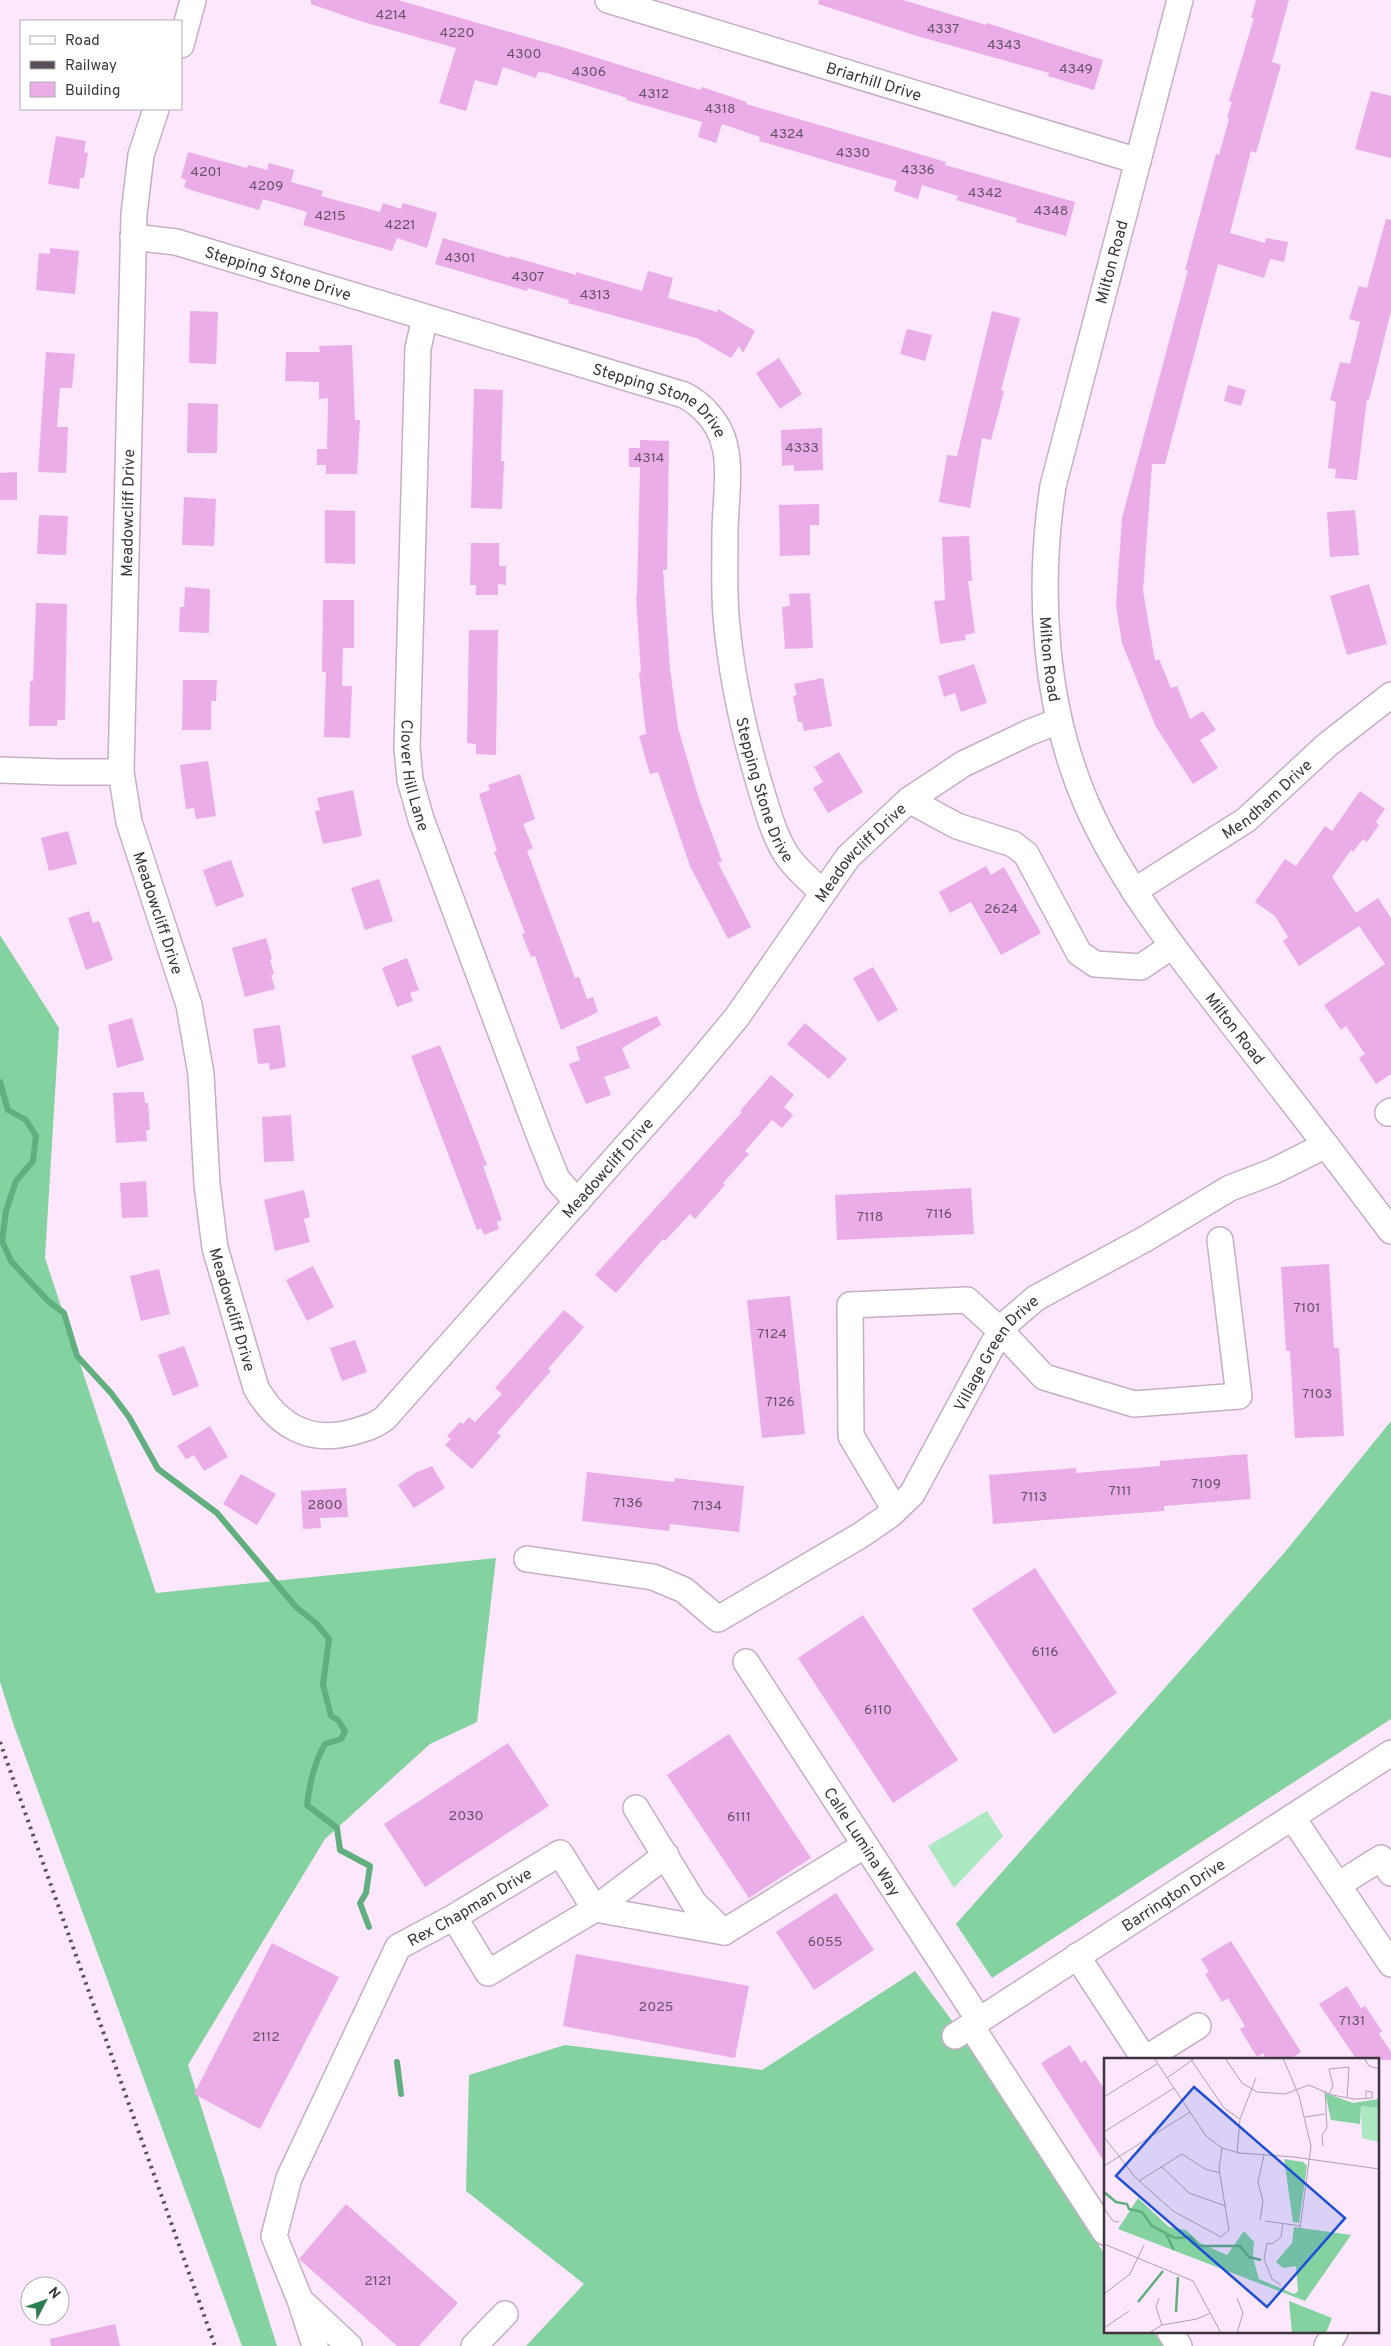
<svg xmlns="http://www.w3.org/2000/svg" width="1391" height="2346" viewBox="0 0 1391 2346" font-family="Overpass,sans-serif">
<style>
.green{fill:#abe7bf}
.forest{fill:#84d2a0}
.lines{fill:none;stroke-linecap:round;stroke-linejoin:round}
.stream{stroke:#61ae7e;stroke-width:6}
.building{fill:#ebade8}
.minor-casing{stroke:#c5afc3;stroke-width:28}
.minor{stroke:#fff;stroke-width:25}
.rail{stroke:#594f59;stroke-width:4;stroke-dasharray:2.5 5;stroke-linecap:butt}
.labels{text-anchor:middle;stroke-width:4.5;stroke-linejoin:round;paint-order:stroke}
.number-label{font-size:14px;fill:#685368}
.street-label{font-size:16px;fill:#3d353d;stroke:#fff}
.inset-river{fill:none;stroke:#61ae7e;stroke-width:2.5}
.inset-road{fill:none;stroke:#b0a0b0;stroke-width:1}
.view{fill:#1d4ed8;fill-opacity:0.15;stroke:#1d4ed8;stroke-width:2.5}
.inset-edge{fill:none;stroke:#3d353d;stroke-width:2.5}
</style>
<rect width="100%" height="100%" fill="#fde7fc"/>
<path class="green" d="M987,1811L1003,1836L954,1888L928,1846Z"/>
<g class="forest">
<path d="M0,935L59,1028L45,1258L156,1593L496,1558L477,1722L430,1744L325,1839L188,2065L277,2346H242L14,1726L0,1682Z"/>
<path d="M1391,1421V1719L992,1978L956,1924L1285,1552Z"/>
<path d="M915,1971L979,2057L1105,2255V2332H1154L1163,2346H526L584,2284L466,2191L469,2075L565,2045L762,2070Z"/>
</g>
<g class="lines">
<g class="stream">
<path d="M0,1082L8,1110L26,1120L36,1136L33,1161L16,1181L6,1211L2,1241L11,1261L48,1301L64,1313L77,1356L111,1393L129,1417L158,1469L217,1513L296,1607L316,1623L329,1639L323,1685L331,1716L338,1720L345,1731L341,1739L325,1744C314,1763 310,1783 307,1805L337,1828L340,1850L370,1866L366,1893L360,1903L369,1927"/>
<path d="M397,2062L401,2094"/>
</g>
</g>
<g class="building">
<path d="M311,0H398L572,50L700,90L702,87L747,102L746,104L899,148L946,162L945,165L1075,202L1066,236L1016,222L1017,218L956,200L958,196L922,185L918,199L894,191L897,181L759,141L760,137L722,124L716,143L698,137L702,122L626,100L627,98L547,73L538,72L536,78L503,67L497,86L475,80L466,111L439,103L456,48L363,22L311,4Z"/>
<path d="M819,0H903L986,25L987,23L1103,60L1094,90L1048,76L1049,73L917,36L818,4Z"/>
<path d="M1256,0H1289L1272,62L1281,65L1256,153L1251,151L1230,233L1265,243L1266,238L1288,242L1284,262L1270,259L1264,278L1218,264L1165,464H1152L1143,591L1155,661L1159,659L1171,688L1177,686L1190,719L1203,711L1216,730L1200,740L1218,768L1193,784L1156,727L1122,643L1116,605L1122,518L1188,270H1185L1200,214L1216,154L1219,155L1229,119L1227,118L1232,102L1229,101L1254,18H1251Z"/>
<path d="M1371,91L1391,96V158L1355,149Z"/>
<path d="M56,136L86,141L84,152L88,153L84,178H80L79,189L48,184Z"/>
<path d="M188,152L247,168L248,165L267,170L269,163L294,170L291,182L323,191L321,196L380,212L383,203L401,209L403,203L437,213L427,248L397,238L392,251L303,225L307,212L263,199L259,210L194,191L184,187L186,180L181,178Z"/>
<path d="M1386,219L1391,220V311L1369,400L1367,399L1357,480L1335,478L1336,469L1328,468L1336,402L1330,400L1340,362L1350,364L1360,322L1349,319L1359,286L1367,288Z"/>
<path d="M443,238L510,258V256L576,275V272L642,291L648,271L673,278L668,298L717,312L718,309L755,331L743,353L739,346L731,358L696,338L568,303L569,300L528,288L527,291L435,264Z"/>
<path d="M50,248L79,251L75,294L36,290L39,253L50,254Z"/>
<path d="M190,311L218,312L216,364L189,363Z"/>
<path d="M992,311L1020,318L1001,390L1004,391L991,440L982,438L970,508L939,502L947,455L957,456Z"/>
<path d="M907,329L932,335L925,361L900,354Z"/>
<path d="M352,345L355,420H360L357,474H326V465H317V449H327L328,398L319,399V382L285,381L286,352H320L319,346Z"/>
<path d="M46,352L75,354L72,388H60L57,427H68L66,473L38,472Z"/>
<path d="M779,358L802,394L780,409L756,373Z"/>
<path d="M1228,385L1246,390L1241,406L1224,401Z"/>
<path d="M474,389L503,390L501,461H504L502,509L471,508Z"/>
<path d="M188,403L218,404L217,453H187Z"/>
<path d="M822,428L823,470L794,471V465L782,466L781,430Z"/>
<path d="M640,440L669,441L667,570H663L670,669L678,728L699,799L722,861L718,863L751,927L728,939L690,866L658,772L650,774L639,736L646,734L639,673H641L636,596L637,595L640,467H629V448H640Z"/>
<path d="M17,472V500H0V473Z"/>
<path d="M184,497L216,499L214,546L182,545Z"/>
<path d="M819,504V525H810V555L780,556L779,505Z"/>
<path d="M325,510L355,511V564L325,563Z"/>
<path d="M1355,510L1359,555L1330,557L1327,512Z"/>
<path d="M39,515L68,516L66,555L37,554Z"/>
<path d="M969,536L972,581H968L975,633L965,635L966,640L940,644L934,601L945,600L942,537Z"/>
<path d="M471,543H499V566H506V585L498,584V595H476V585H470Z"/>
<path d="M1369,584L1387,644L1347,655L1330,596Z"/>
<path d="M185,587L210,589L209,633L179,632L180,607H184Z"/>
<path d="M810,593L813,648L785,649L782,607L790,606L789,594Z"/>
<path d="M323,600H354V648H343L342,686H352L350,738L324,737L326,672H322Z"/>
<path d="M36,603L67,604L65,720H57V726H29L30,681H33Z"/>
<path d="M469,630H498L496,755L476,754V744L467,743Z"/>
<path d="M974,664L987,703L961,712L955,693L944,697L938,676Z"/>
<path d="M823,678L832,726L804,731L802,722H798L793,696L797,695L794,684Z"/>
<path d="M183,680H217L216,701H211V730H182Z"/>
<path d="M839,752L863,792L828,813L813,788L823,782L814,767Z"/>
<path d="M208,761L216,816L196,819L194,808L186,809L180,765Z"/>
<path d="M520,774L535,819L523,824L533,848L527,851L575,978L579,977L587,999L593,997L598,1012L561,1030L535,956L531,957L522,934L525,933L494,852L497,851L479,794L490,790L488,785Z"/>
<path d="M353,790L362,836L323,844L315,811L320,810L317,798Z"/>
<path d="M1360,791L1385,809L1376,822L1379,825L1367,842L1363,839L1353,852L1351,850L1332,877L1356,913L1378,898L1391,918V1074L1376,1084L1359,1058L1365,1054L1346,1026L1341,1030L1324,1005L1385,964L1359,926L1299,966L1283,941L1288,937L1275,916L1255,902L1285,859L1296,866L1325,826L1332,831Z"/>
<path d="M68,831L77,864L49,871L41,838Z"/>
<path d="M231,860L244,896L216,907L203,870Z"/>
<path d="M986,866L991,875L1004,867L1041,933L1001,955L971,902L950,913L939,892Z"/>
<path d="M379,879L393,921L365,930L351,888Z"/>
<path d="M89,911L93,923L99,921L113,960L86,970L68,918Z"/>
<path d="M266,938L272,959L270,960L274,974L271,975L275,989L245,997L232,948Z"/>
<path d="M407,958L419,990L410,993L413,1001L397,1007L382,968Z"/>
<path d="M873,967L898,1010L878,1022L853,978Z"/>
<path d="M657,1016L661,1025L622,1048L630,1068L604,1077L611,1095L586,1104L569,1064L580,1060L576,1047Z"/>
<path d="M132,1018L144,1060L117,1068L108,1025Z"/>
<path d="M805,1023L847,1059L829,1079L787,1044Z"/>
<path d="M280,1025L286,1067L270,1070L269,1063L258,1064L253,1029Z"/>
<path d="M440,1045L487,1165L483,1166L502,1220L497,1222L499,1229L484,1235L481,1228L477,1230L411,1056Z"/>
<path d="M771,1075L794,1095L784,1107L793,1115L782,1128L772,1120L745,1151L749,1154L723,1183L725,1185L695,1219L690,1214L665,1241L663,1239L616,1293L595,1275L742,1112L740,1111Z"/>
<path d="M134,1092H144L145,1103H148L150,1130H146L147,1141L116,1143L113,1093Z"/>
<path d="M291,1115L294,1161L264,1162L262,1117Z"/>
<path d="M146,1181L148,1217L122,1218L120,1183Z"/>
<path d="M971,1188L974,1234L837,1240L835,1195Z"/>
<path d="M304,1190L310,1217L304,1219L310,1242L275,1251L264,1200Z"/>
<path d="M1329,1264L1334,1348H1339L1344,1436L1295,1438L1290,1351H1286L1281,1267Z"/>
<path d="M313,1266L334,1307L307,1321L286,1280Z"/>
<path d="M159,1269L170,1314L141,1321L130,1276Z"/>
<path d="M790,1296L805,1434L762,1438L747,1300Z"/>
<path d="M564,1310L584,1327L548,1369L551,1371L497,1433L501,1436L472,1469L445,1445L451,1439L447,1436L460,1422L463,1424L469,1417L475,1422L502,1394L495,1388Z"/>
<path d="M355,1340L367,1372L342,1381L330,1348Z"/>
<path d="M184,1346L199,1386L173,1396L158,1355Z"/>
<path d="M210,1426L228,1457L204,1471L194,1455L186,1459L177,1446Z"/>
<path d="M1247,1454L1251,1499L1164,1506V1511L993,1524L989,1475L1076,1468V1473L1160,1466V1461Z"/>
<path d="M432,1466L445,1488L414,1508L398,1485L415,1473Z"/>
<path d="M587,1472L674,1482L675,1478L744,1486L739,1532L670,1524L669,1531L582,1521Z"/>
<path d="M241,1474L276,1494L257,1525L223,1504Z"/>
<path d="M346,1488L348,1517L320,1518L321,1528L303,1529L301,1491Z"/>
<path d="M1035,1568L1117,1693L1054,1734L972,1609Z"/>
<path d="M863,1615L958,1760L893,1803L798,1658Z"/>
<path d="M729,1734L811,1858L749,1898L667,1775Z"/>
<path d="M508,1743L549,1806L425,1887L384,1824Z"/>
<path d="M836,1893L874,1950L814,1990L776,1932Z"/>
<path d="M1231,1941L1301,2052L1289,2060H1267L1263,2053L1257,2057L1240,2029L1245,2026L1228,1998L1222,2002L1205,1974L1209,1972L1201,1959Z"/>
<path d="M272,1943L339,1977L260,2129L194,2094Z"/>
<path d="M576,1954L749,1986L735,2058L563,2026Z"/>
<path d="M1347,1986L1361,2008L1365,2006L1382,2031L1379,2034L1391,2052V2060H1357L1319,2004Z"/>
<path d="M1070,2045L1081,2063L1085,2060L1105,2090V2163L1041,2063Z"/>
<path d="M346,2204L458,2303L419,2346H397L299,2259Z"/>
<path d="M115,2324L120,2346H51L50,2339Z"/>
</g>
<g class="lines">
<g class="minor-casing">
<g id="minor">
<path id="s1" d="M608,0L1138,161"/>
<path id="s2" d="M1180,0L1053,486C1037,591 1044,707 1087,805C1123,886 1179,955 1233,1025C1286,1093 1339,1162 1391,1231"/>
<path d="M181,45L193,0"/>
<path id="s3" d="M156,109L141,155L134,214L121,772L129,822L189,1005L201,1074L207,1184L215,1248L256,1388C278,1426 309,1444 353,1432C366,1428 375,1426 385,1418L682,1083L737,1017L848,857L909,800L963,764L1030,732L1059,721"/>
<path id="s4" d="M133,237L176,242L684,395C702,404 719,423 724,443C732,469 724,512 725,541C725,566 724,591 726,616C731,675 743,730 760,786C767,809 774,837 788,857C797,870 810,880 822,892"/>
<path id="s5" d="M425,318L418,348L407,748L410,780L421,819L538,1132L557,1179L577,1202"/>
<path d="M0,770L58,772H121"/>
<path d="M909,800L957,826L1013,844L1026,854L1079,953L1095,964L1141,967L1172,946"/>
<path id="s6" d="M1134,891L1246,820L1327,745L1391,695"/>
<path d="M1388,1113L1391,1111"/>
<path d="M895,1510L851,1436L850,1305L967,1300L1002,1332L1044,1377L1134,1404L1239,1396L1220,1240"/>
<path id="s7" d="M527,1559L653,1577L684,1590L718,1619L861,1535L890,1515L912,1494L993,1344L1009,1321L1036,1298L1145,1239L1230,1188L1272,1172L1326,1145"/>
<path id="s8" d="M746,1662L979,2020"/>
<path d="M636,1808L694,1903L724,1932"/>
<path d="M1292,1817L1391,1964"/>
<path d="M1338,1885L1381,1858L1391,1873"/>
<path d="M454,1917L488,1973L595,1909L666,1855"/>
<path d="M1077,1956L1145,2060"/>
<path d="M971,2026L1105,2232"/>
<path id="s9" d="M955,2036L1391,1753"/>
<path d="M1145,2059L1198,2026"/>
<path d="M302,2302L349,2346"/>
<path d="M1170,2332L1179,2346"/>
<path id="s10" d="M315,2346L300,2300L274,2236L289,2178L398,1947L454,1917L560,1853L595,1909L724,1932L865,1845"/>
<path d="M474,2346L505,2314"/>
<path d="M1327,2346L1335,2332"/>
</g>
</g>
<use href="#minor" class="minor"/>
<path class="rail" d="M0,1742L215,2346"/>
</g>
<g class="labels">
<g class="number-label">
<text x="391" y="19">4214</text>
<text x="943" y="33">4337</text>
<text x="457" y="37">4220</text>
<text x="1004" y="49">4343</text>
<text x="524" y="58">4300</text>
<text x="1076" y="73">4349</text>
<text x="589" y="76">4306</text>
<text x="654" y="98">4312</text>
<text x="720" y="113">4318</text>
<text x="787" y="138">4324</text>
<text x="853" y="157">4330</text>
<text x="918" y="174">4336</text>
<text x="206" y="176">4201</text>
<text x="266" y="190">4209</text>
<text x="985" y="197">4342</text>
<text x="1051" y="215">4348</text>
<text x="330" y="220">4215</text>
<text x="400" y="229">4221</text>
<text x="460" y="262">4301</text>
<text x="528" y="281">4307</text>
<text x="595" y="299">4313</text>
<text x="802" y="452">4333</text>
<text x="649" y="462">4314</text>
<text x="1001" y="913">2624</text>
<text x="939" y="1218">7116</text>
<text x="870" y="1221">7118</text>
<text x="1307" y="1312">7101</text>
<text x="772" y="1338">7124</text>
<text x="1317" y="1398">7103</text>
<text x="780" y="1406">7126</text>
<text x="1206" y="1488">7109</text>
<text x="1120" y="1495">7111</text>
<text x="1034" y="1501">7113</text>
<text x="628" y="1507">7136</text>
<text x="325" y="1509">2800</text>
<text x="707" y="1510">7134</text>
<text x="1045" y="1656">6116</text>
<text x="878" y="1714">6110</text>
<text x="466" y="1820">2030</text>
<text x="739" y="1821">6111</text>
<text x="825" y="1946">6055</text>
<text x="656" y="2011">2025</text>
<text x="1352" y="2025">7131</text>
<text x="266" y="2041">2112</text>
<text x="378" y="2285">2121</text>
</g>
<g class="street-label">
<text dy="6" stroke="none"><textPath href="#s1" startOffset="278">Briarhill Drive</textPath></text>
<text transform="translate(1111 262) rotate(-75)" y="6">Milton Road</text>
<text dy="6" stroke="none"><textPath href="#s4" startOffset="150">Stepping Stone Drive</textPath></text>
<text dy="6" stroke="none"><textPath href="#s4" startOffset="555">Stepping Stone Drive</textPath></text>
<text transform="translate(127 513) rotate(-89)" y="6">Meadowcliff Drive</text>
<text dy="6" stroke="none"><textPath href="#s2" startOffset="676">Milton Road</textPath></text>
<text dy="6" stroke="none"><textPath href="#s5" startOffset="459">Clover Hill Lane</textPath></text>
<text dy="6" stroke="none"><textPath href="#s4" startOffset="990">Stepping Stone Drive</textPath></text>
<text dy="6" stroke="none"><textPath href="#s6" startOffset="162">Mendham Drive</textPath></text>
<text dy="6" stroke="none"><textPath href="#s3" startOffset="2191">Meadowcliff Drive</textPath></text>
<text dy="6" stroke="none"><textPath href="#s3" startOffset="812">Meadowcliff Drive</textPath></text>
<text dy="6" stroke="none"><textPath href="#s2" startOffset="1096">Milton Road</textPath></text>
<text dy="6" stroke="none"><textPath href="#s3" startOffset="1786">Meadowcliff Drive</textPath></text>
<text dy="6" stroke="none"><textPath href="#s3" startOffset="1218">Meadowcliff Drive</textPath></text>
<text dy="6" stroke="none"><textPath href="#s7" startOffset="602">Village Green Drive</textPath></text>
<text dy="6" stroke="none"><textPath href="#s8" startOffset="214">Calle Lumina Way</textPath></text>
<text dy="6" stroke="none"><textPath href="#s9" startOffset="260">Barrington Drive</textPath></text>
<text dy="6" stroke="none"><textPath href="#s10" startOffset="515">Rex Chapman Drive</textPath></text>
</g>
</g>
<g transform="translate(1104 2058)">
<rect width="275" height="275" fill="#fde7fc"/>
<path d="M257,48L275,50V84L258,80Z" fill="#abe7bf"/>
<path d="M221,35L249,45L275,41V50L257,48L256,66L227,62ZM180,101L199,104L203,108L195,165L189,164ZM34,140L65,169L82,172L96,185L123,197L140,173L150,184L149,200L155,221L190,236L194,233L192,208L179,210L172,204L188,185L190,169L247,177L201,243L14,171ZM185,243L228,260L222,275H188Z" fill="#84d2a0"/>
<path class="inset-river" d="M0,134L12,144L23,146L25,151L38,154L48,168L71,180L87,179L94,188H136L145,199L157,202M62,176L70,192M34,244L59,213M72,254L74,219"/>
<path class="inset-road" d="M50,0L102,78L118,90L135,95L190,99L275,111M86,0L120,50L136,61M121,0L138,25L153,34L181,36L205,27L228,37L250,41L268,40V34L262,33V40M179,0L195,38L207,88L196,170M260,0L265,8L275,11M63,20L91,0M225,36L229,28L225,11L245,9L243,40M0,39L53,6M201,59L221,56M0,74L70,30M0,79L31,119L69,153L117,179L125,172L115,111L118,90M219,88L218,77L223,70L221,33M133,95L136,61L152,20M0,108L86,54M57,108L85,135L122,148M35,123L78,96L101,111L116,115M0,150L9,163L15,164M156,162L159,143L154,124L160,97M161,163L197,168M0,186L89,223L117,275M177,227L168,221L160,201L163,185L168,186L177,179L179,165M0,236L26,216L40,187M55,240L52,249L58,267M0,270L25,253M45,275L58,267L93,261L106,255M133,275L139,255L133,240"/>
<path class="view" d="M90,29L241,160L163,249L12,118Z"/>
<rect width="275" height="275" class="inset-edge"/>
</g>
<rect x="20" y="20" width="162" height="90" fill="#ffffff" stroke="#b1aeb1"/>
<rect x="30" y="36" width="25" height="8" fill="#ffffff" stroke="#b1aeb1"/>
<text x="65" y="45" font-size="15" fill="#3d353d">Road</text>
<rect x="30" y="61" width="25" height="8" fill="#594f59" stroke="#b1aeb1"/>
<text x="65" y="70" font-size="15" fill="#3d353d">Railway</text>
<rect x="30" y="82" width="25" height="15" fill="#ebade8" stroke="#b1aeb1"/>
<text x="65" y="95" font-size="15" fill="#3d353d">Building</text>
<g transform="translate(45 2301) rotate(49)"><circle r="24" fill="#ffffff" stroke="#b1aeb1"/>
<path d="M0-4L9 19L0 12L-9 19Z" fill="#2c7f51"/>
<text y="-8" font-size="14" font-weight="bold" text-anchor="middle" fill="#3d353d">N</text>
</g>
</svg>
